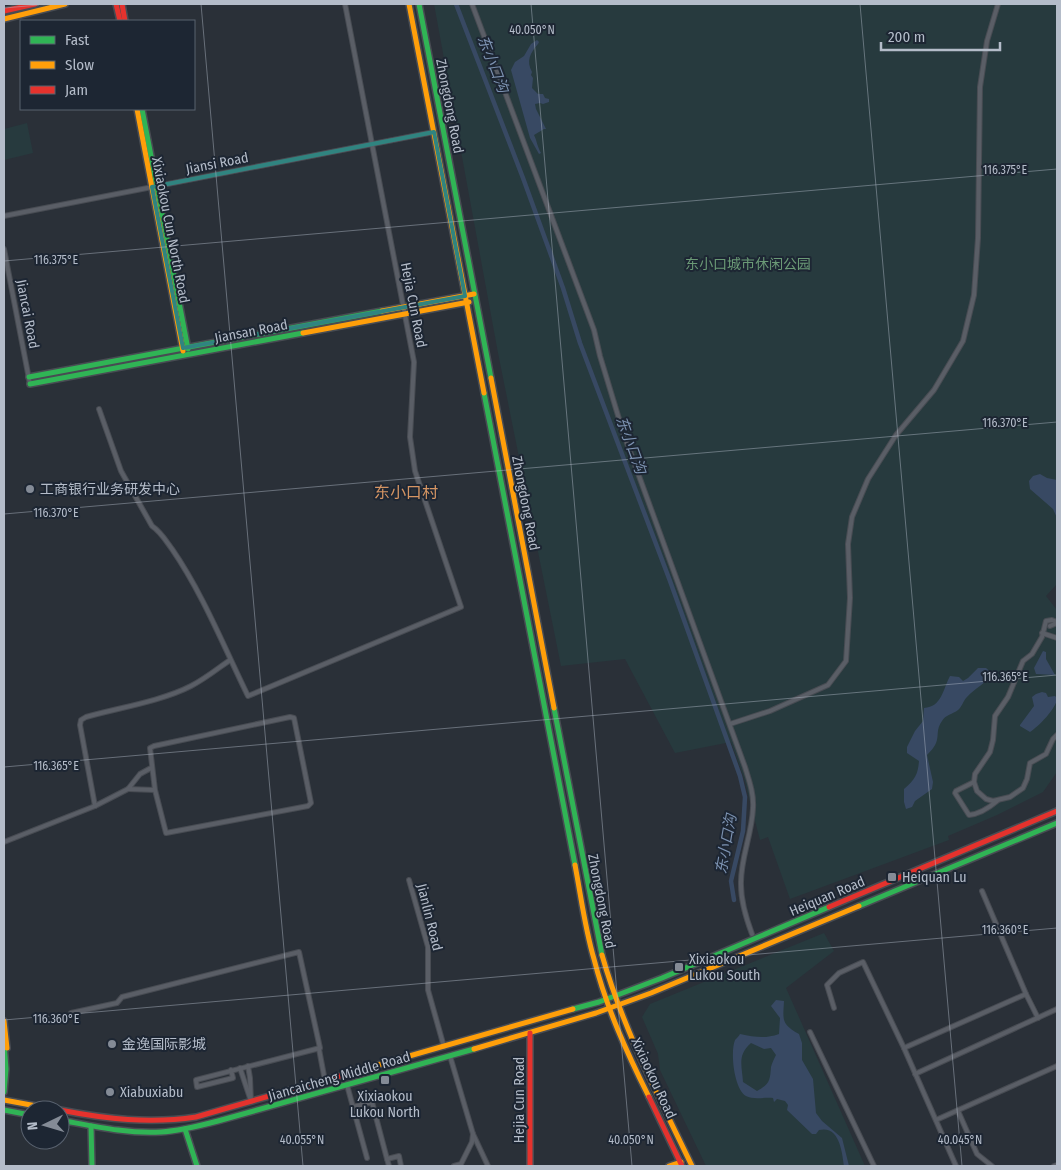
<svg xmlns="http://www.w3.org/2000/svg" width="1061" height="1170" viewBox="0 0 1061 1170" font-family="'Fira Sans Condensed','Noto Sans SC',sans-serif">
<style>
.green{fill:#273a3e}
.water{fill:#384963;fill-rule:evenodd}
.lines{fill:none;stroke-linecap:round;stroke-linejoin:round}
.canal{stroke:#384963;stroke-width:4.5}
.street-casing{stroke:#484c53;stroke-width:6}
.fast-casing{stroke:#484c53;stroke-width:8}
.slow-casing{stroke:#484c53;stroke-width:8}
.jam-casing{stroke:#484c53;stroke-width:8}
.street{stroke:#5a5e66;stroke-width:4}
.fast{stroke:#30b455;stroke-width:5}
.slow{stroke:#ff9f0a;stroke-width:5}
.jam{stroke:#e5322d;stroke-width:5}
.marked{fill:none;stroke:#308480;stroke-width:4;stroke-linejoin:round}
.ticks{fill:none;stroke:#b4bcc9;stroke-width:1;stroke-opacity:0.45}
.poi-dot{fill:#848b96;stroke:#1d2633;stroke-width:2}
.labels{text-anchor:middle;stroke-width:4;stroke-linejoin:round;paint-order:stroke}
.street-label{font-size:14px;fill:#b4bcc9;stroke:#1d2633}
.park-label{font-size:14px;fill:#6b9a76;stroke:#1d2633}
.poi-label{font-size:14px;fill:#b4bcc9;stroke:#1d2633;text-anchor:start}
.water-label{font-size:15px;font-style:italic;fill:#7c92b1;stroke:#1d2633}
.quarter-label{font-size:16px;fill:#d59563;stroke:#1d2633}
.ticks-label{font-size:12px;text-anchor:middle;fill:#b4bcc9;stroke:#1d2633;stroke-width:4;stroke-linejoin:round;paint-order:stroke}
</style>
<rect width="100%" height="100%" fill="#2a3038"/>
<g class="green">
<path d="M434,4H1057V584L1046,596L1057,610V772L1043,792L997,815L948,836L949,840L790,899L768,837L760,840L744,778L731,742L675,753L625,659L561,666L498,353Z"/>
<path d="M27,123L33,153L4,160V129Z"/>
<path d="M824,933L834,951L786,988L865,1166H706L660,1070L658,1054L642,1017L650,1004Z"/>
</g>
<g class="water">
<path d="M537,40L539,42L538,44C530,53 526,61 532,72L531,75L533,78L532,88L538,94H543L545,98L549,99V102L543,104L540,103L535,104L536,109L546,129H544L534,135C537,141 537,146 541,153L539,154L530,138L511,70L515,62L524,56L531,44Z"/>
<path d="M1040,474L1047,478L1057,480V518L1053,509L1030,489L1029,481L1033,476Z"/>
<path d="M1043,651L1046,652V659L1055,675L1036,674L1034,668Z"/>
<path d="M978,668H986L992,673C986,684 975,688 967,697C963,701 962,707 958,710C953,714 945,715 942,721C933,734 944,739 927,755L933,782L932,789L915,801L912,807L906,809L904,802V789C915,780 918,774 919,761L907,753V747L915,731L923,721L924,708C942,707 943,689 950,676L959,677L963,681L968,678Z"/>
<path d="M1042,692L1046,693L1048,697L1055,696L1057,698C1057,708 1038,727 1030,732L1020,726V725L1034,706L1032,697L1036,694Z"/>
<path d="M776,1000L784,1001C783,1020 781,1024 799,1034L802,1043V1060L813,1079L816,1113L822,1121L842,1138L849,1166H844C842,1153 840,1125 819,1130L816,1134H812L787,1110L788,1105L785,1101L777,1099L774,1102L773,1098C765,1097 753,1100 746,1096C734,1089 730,1052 735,1040C737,1038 739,1036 740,1034C755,1037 765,1039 779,1034L780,1018L771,1006ZM751,1043L764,1049L771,1048L776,1055C774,1059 772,1063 771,1067C770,1080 770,1084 757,1091L743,1082C742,1066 737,1055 751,1043Z"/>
</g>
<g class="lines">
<path class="canal" d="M456,4L523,178L563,288L580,343L670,581L740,776L745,797L743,831L731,881L734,900"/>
<g class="street-casing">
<g id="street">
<path d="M472,4L594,330L600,356L623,432L745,767C749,780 754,794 753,808C752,835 740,859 741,885C741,902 746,918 752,934"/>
<path d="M4,216L434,132"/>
<path d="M4,249L30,384"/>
<path d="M99,409L121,471L152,526C161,532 166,541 172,549C203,594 224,647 248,696L461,607L415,471L410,437L414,362L345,4"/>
<path d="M1057,622L1052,620L1046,621L1042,637L1032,654L1023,661L1008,697L995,716L993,740L990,752L975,774L974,782L977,791L986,799L993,801L1010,797L1023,788L1027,779L1030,763L1046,754L1053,739L1057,735"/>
<path d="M1050,626L1057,623"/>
<path d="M1042,633L1057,638"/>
<path d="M730,724L770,711L828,685L846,661L850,598L848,544L852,517L868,479L896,435L934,390L963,341L974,295L978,238L980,87L987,41L998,4"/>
<path d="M151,768L140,774L128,789L155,790L150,748L154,746L290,717L294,718L311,803L308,806L166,833L155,790"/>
<path d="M974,782L956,791L955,793L969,815C979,814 990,807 997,801"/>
<path d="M95,806L80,725L81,720L86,717C118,708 162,701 191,686C205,679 217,669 230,660"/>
<path d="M4,842L95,806L128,789"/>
<path d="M409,880L428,947V990L444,1047"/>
<path d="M982,891L1026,994L1038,1018"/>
<path d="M834,1008L827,985L839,973L863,962L904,1048L956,1166"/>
<path d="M71,1013L117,1003L122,997L299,952L320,1048L196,1080L197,1087L233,1078L231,1070"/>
<path d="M810,1032L874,1166"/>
<path d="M904,1048L1026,994"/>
<path d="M319,1049L325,1081"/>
<path d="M450,1056L473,1134L488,1166"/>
<path d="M248,1066L250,1078L251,1102"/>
<path d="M240,1068L250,1098"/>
<path d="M915,1074L1057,1009"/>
<path d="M347,1085L367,1158"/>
<path d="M353,1107L372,1102L387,1159"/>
<path d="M958,1111L977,1154L992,1166"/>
<path d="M936,1120L1057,1066"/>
<path d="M389,1166L387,1159L399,1156L401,1166"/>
<path d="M454,1166L461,1164L472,1142L473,1134"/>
<path d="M1054,1166L1057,1165"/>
</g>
</g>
<g class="fast-casing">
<g id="fast">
<path d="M419,4L491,378"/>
<path d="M142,109L188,349"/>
<path d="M29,377L382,311"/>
<path d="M30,384L303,333"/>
<path d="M484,393L575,865"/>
<path d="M554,708L602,955"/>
<path d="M859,906L1057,823"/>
<path d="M573,1009L599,1002L662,978L829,907"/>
<path d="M4,1043L6,1069L4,1092"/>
<path d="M4,1110L30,1115"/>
<path d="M60,1120C93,1126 127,1134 161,1132C180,1131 199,1126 218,1121L474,1049"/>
<path d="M91,1126L92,1166"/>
<path d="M185,1129L197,1166"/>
</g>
</g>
<g class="slow-casing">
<g id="slow">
<path d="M409,4L484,393"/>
<path d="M4,19L65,4"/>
<path d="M137,109L183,351"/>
<path d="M382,311L474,294"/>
<path d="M303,333L469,302"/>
<path d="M491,378L554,708"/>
<path d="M575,865C581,896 585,929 594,959C606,1007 627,1053 649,1097"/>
<path d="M602,955C623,1029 659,1097 692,1166"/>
<path d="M4,1021L7,1048"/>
<path d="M474,1049L596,1013L651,993L859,906"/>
<path d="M357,1071L573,1009"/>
<path d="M4,1100L58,1110"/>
<path d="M669,1166L681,1162"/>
</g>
</g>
<g class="jam-casing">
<g id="jam">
<path d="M116,4L120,21"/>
<path d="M122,4L125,21"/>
<path d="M4,11L35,4"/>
<path d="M829,907L1057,811"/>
<path d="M530,1033V1166"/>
<path d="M649,1097L682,1166"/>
<path d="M60,1110C106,1119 150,1124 196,1117L357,1071"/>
</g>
</g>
<use href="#street" class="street"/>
<use href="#fast" class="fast"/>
<use href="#slow" class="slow"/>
<use href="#jam" class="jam"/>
</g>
<path class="marked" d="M434,132L465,296L183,348L152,187Z"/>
<path class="ticks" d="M201,4L303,1166M531,4L632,1166M860,4L962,1166M4,8L50,4M4,261L1057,169M4,514L1057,422M4,767L1057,675M4,1020L1057,928"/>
<g class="poi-dot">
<circle cx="30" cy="489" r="5"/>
<rect x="887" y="872" width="10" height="10" rx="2.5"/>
<rect x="674" y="962" width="10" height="10" rx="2.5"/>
<circle cx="112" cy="1044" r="5"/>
<rect x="380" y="1075" width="10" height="10" rx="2.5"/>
<circle cx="110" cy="1092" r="5"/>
</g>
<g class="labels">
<g class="street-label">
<text transform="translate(450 106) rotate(79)" y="5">Zhongdong Road</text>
<text transform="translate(217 163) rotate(-11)" y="5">Jiansi Road</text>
<text transform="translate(171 230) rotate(79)" y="5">Xixiaokou Cun North Road</text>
<text transform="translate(414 305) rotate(79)" y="5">Hejia Cun Road</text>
<text transform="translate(28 314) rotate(79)" y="5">Jiancai Road</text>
<text transform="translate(251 331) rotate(-11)" y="5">Jiansan Road</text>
<text transform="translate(526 503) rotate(79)" y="5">Zhongdong Road</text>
<text transform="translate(827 896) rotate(-23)" y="5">Heiquan Road</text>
<text transform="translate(602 901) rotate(79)" y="5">Zhongdong Road</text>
<text transform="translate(430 917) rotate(76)" y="5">Jianlin Road</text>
<text transform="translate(339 1076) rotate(-16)" y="5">Jiancaicheng Middle Road</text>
<text transform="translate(654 1078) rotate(65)" y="5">Xixiaokou Road</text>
<text transform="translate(519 1100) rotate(-90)" y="5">Hejia Cun Road</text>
</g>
<g class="park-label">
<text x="748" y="269">东小口城市休闲公园</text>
</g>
<g class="poi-label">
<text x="40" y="494">工商银行业务研发中心</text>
<text x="902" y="882">Heiquan Lu</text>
<text x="689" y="964">Xixiaokou<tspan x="689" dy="16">Lukou South</tspan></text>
<text x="122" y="1049">金逸国际影城</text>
<text x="120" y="1097">Xiabuxiabu</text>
<text x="385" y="1101" text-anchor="middle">Xixiaokou<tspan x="385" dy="16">Lukou North</tspan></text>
</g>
<g class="water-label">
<text transform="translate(493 64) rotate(69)" y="5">东小口沟</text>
<text transform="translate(631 445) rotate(70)" y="5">东小口沟</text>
<text transform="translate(726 844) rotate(-80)" y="5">东小口沟</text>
</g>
<g class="quarter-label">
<text x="406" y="498">东小口村</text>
</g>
</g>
<g class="ticks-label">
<text x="532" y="34">40.050°N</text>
<text x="1005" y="174">116.375°E</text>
<text x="56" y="264">116.375°E</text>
<text x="1005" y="427">116.370°E</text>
<text x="56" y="517">116.370°E</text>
<text x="1005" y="681">116.365°E</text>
<text x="56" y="770">116.365°E</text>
<text x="1005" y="934">116.360°E</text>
<text x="56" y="1023">116.360°E</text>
<text x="302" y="1144">40.055°N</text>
<text x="631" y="1144">40.050°N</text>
<text x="960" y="1144">40.045°N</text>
</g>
<rect width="1061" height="1170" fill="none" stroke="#b4bcc9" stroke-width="10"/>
<rect x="20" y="20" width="175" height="90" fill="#1d2633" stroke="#59626f"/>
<rect x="30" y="36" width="25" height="8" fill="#30b455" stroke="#59626f"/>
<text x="65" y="45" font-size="15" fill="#b4bcc9">Fast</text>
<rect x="30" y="61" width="25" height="8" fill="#ff9f0a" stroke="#59626f"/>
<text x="65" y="70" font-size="15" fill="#b4bcc9">Slow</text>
<rect x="30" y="86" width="25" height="8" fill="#e5322d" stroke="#59626f"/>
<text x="65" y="95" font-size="15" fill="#b4bcc9">Jam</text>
<g transform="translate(45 1125) rotate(265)"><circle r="24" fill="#1d2633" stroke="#59626f"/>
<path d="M0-4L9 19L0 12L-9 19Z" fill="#848b96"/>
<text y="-8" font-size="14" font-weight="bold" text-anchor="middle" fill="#b4bcc9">N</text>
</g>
<path d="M881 42v8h119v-8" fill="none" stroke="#b4bcc9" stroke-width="2.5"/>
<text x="888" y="42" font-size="15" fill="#b4bcc9" stroke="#1d2633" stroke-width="4" paint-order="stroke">200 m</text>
</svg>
